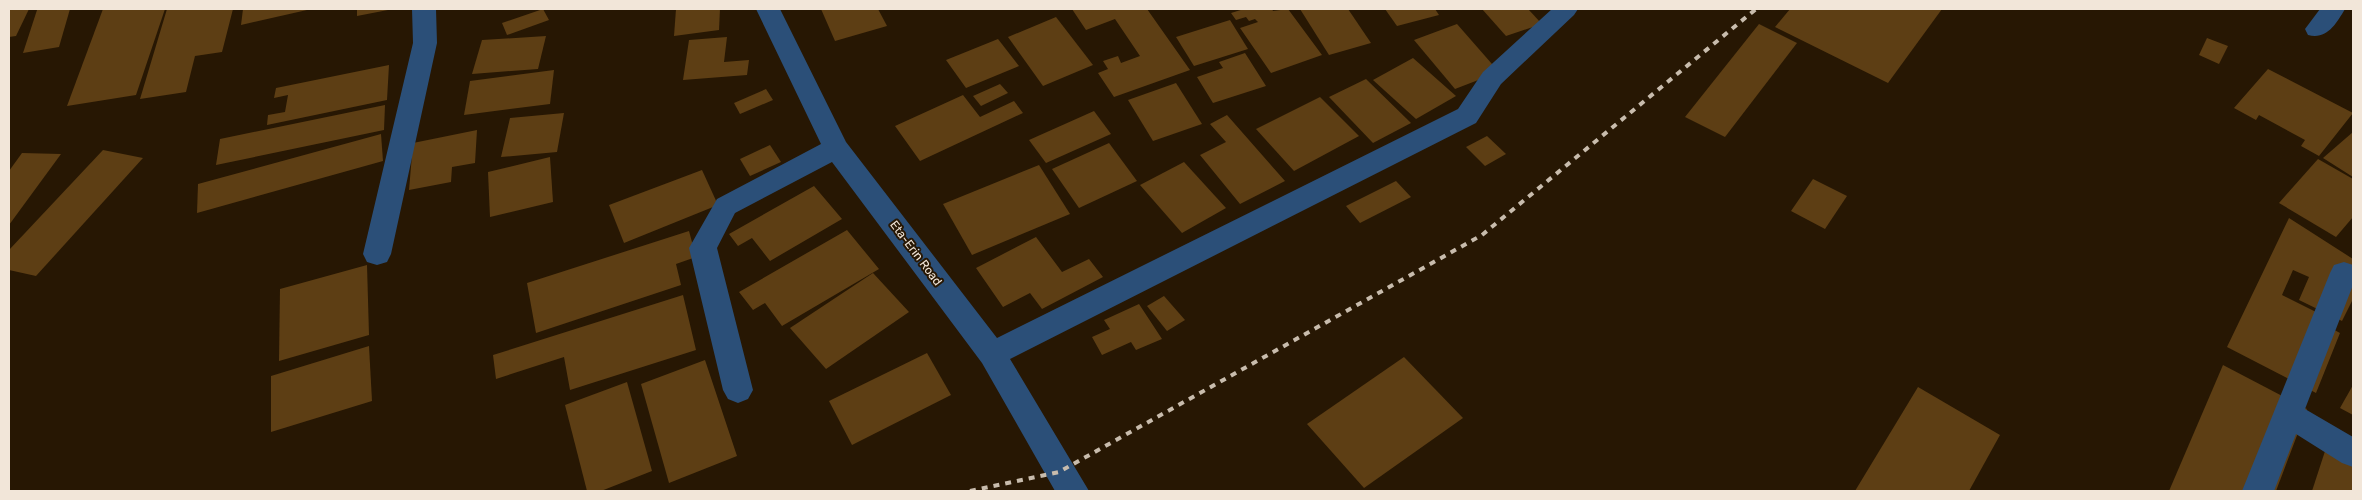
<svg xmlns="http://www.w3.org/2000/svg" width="2362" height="500" viewBox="0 0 2362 500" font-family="Rubik,sans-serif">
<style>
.building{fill:#5d3e14}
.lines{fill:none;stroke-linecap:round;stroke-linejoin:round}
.street{fill:#2b4f78;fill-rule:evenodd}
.rail{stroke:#c8bcad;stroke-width:4;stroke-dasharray:6 6;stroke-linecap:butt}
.labels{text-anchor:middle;stroke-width:4;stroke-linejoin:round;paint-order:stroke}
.street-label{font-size:12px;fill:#f2e6d9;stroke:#271703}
</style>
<rect width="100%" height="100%" fill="#271703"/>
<g class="building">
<path d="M9,9H29L16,36L9,37Z"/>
<path d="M42,9H70L59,47L23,53L37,10Z"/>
<path d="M103,9H165L136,95L67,106Z"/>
<path d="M167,9H233L222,52L195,56L186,92L140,99Z"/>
<path d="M243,9H307V10L241,25Z"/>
<path d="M357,9H388V10L357,16Z"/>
<path d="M543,9L549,20L507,35L502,23Z"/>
<path d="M676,9H720L719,30L674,36Z"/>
<path d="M821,9H878L887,26L835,41Z"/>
<path d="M1072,9H1147L1190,70L1114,97L1098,73L1108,69L1103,61L1118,56L1121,63L1140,56L1115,19L1086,30Z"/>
<path d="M1244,9H1272L1273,11L1288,9L1322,55L1271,73L1240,28L1258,22L1255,19L1249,21L1246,17L1236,20L1231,13Z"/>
<path d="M1300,9H1348L1371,43L1329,55Z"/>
<path d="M1385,9H1435L1439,15L1397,26Z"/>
<path d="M1482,9H1528L1542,24L1506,36Z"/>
<path d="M1790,9H1942L1888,83L1775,27Z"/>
<path d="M1056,17L1093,65L1043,86L1008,37Z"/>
<path d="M1230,20L1248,49L1194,66L1176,37Z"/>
<path d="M1457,24L1499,72L1455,89L1414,40Z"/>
<path d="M1759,24L1797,43L1725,137L1685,117Z"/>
<path d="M546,36L538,69L472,74L482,40Z"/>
<path d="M727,37L724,62L749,60L747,75L683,80L689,40Z"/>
<path d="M2207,38L2228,46L2219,64L2199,55Z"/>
<path d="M998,39L1019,66L966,88L946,60Z"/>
<path d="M1245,53L1266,86L1213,103L1197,77L1223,68L1219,62Z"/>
<path d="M1413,58L1456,96L1416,119L1373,80Z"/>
<path d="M389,65L387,100L267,125L268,115L285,112L288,95L274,98L276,88Z"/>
<path d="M2268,69L2353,113L2319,156L2301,146L2305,140L2259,115L2256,120L2234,108Z"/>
<path d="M554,70L550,104L464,115L470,81Z"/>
<path d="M1366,79L1411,123L1373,143L1329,97Z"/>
<path d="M1176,83L1202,124L1153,141L1128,100Z"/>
<path d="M1000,84L1008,93L981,106L973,96Z"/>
<path d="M766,89L773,100L740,114L734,103Z"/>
<path d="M963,95L980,117L1014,101L1023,113L920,161L895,126Z"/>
<path d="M1320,97L1359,136L1294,171L1256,129Z"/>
<path d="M385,105L384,130L216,165L220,139Z"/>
<path d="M1094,111L1111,134L1046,163L1029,140Z"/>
<path d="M564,113L557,152L501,157L510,118Z"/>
<path d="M1227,115L1285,181L1240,204L1200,155L1226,142L1210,124Z"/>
<path d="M477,130L475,163L452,167L451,182L409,190L413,143Z"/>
<path d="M2353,132V177L2323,158Z"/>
<path d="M381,134L383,161L197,213L198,184Z"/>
<path d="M1487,136L1506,154L1485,166L1466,147Z"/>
<path d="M1109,143L1137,181L1079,208L1052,169Z"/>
<path d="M770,145L781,162L750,176L740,159Z"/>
<path d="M103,150L143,158L36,276L9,270V250Z"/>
<path d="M22,153L61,154L9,225V171Z"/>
<path d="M550,157L553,202L490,217L488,172Z"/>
<path d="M2318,159L2353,179V217L2336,237L2279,203Z"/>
<path d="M1184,162L1226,208L1182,233L1140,185Z"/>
<path d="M1039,165L1070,214L972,255L943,204Z"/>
<path d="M702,170L718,205L624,243L609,205Z"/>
<path d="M1813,179L1847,196L1825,229L1791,211Z"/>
<path d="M1396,181L1411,197L1360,223L1346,206Z"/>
<path d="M814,186L842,219L770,261L752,238L738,246L729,234Z"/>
<path d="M2289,218L2353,259V299L2342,321L2299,300L2309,277L2293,270L2282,295L2330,319L2327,326L2340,333L2316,393L2227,347Z"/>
<path d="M847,230L879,269L782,326L765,303L753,310L739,292Z"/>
<path d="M689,231L696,257L676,264L681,285L536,333L527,283Z"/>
<path d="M1036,237L1062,272L1089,259L1103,277L1042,309L1030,293L1003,307L976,268Z"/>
<path d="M367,265L369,335L279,361L280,289Z"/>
<path d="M873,273L909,312L826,369L790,328Z"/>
<path d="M683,295L696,350L570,390L564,357L496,379L493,355Z"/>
<path d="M1164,296L1185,320L1167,331L1147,306Z"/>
<path d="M1139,304L1162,339L1136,350L1131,342L1102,355L1092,337L1110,329L1104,320Z"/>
<path d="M369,346L372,401L271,432V376Z"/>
<path d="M927,353L951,395L852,445L829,401Z"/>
<path d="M1404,357L1463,418L1364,488L1307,424Z"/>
<path d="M705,360L737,456L669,483L641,384Z"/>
<path d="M2223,365L2307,409L2276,491H2169Z"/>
<path d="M627,382L652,471L601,491H587L565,405Z"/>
<path d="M2353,385V415L2340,408Z"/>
<path d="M1918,387L2000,435L1969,491H1855Z"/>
<path d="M2327,445L2353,458V491H2312Z"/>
</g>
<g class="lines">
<g class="street">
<path d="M412,9H436L437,43L391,254L387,262L377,265L367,262L363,254L413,43Z"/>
<path d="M756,9H780L846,142L997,338L1458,109L1483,72L1552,9H1578L1574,15L1501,84L1476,123L1010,359L1089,491H1055L982,363L832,162L735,213L717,248L753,390L748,399L738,403L728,399L723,390L689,248L717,199L821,144Z"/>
<path d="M2320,9H2345C2336,24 2327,40 2308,35L2305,29Z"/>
<path d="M2344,262L2353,265V285L2305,409L2353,437V467L2342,463L2296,434L2274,491H2242L2330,273L2334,265Z"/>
</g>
<path class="rail" d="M970,491L1059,472L1482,235L1756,9"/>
</g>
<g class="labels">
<g class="street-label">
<text transform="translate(916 253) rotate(53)" y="4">Eta-Erin Road</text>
</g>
</g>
<rect width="2362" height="500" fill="none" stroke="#f2e6d9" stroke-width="20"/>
</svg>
